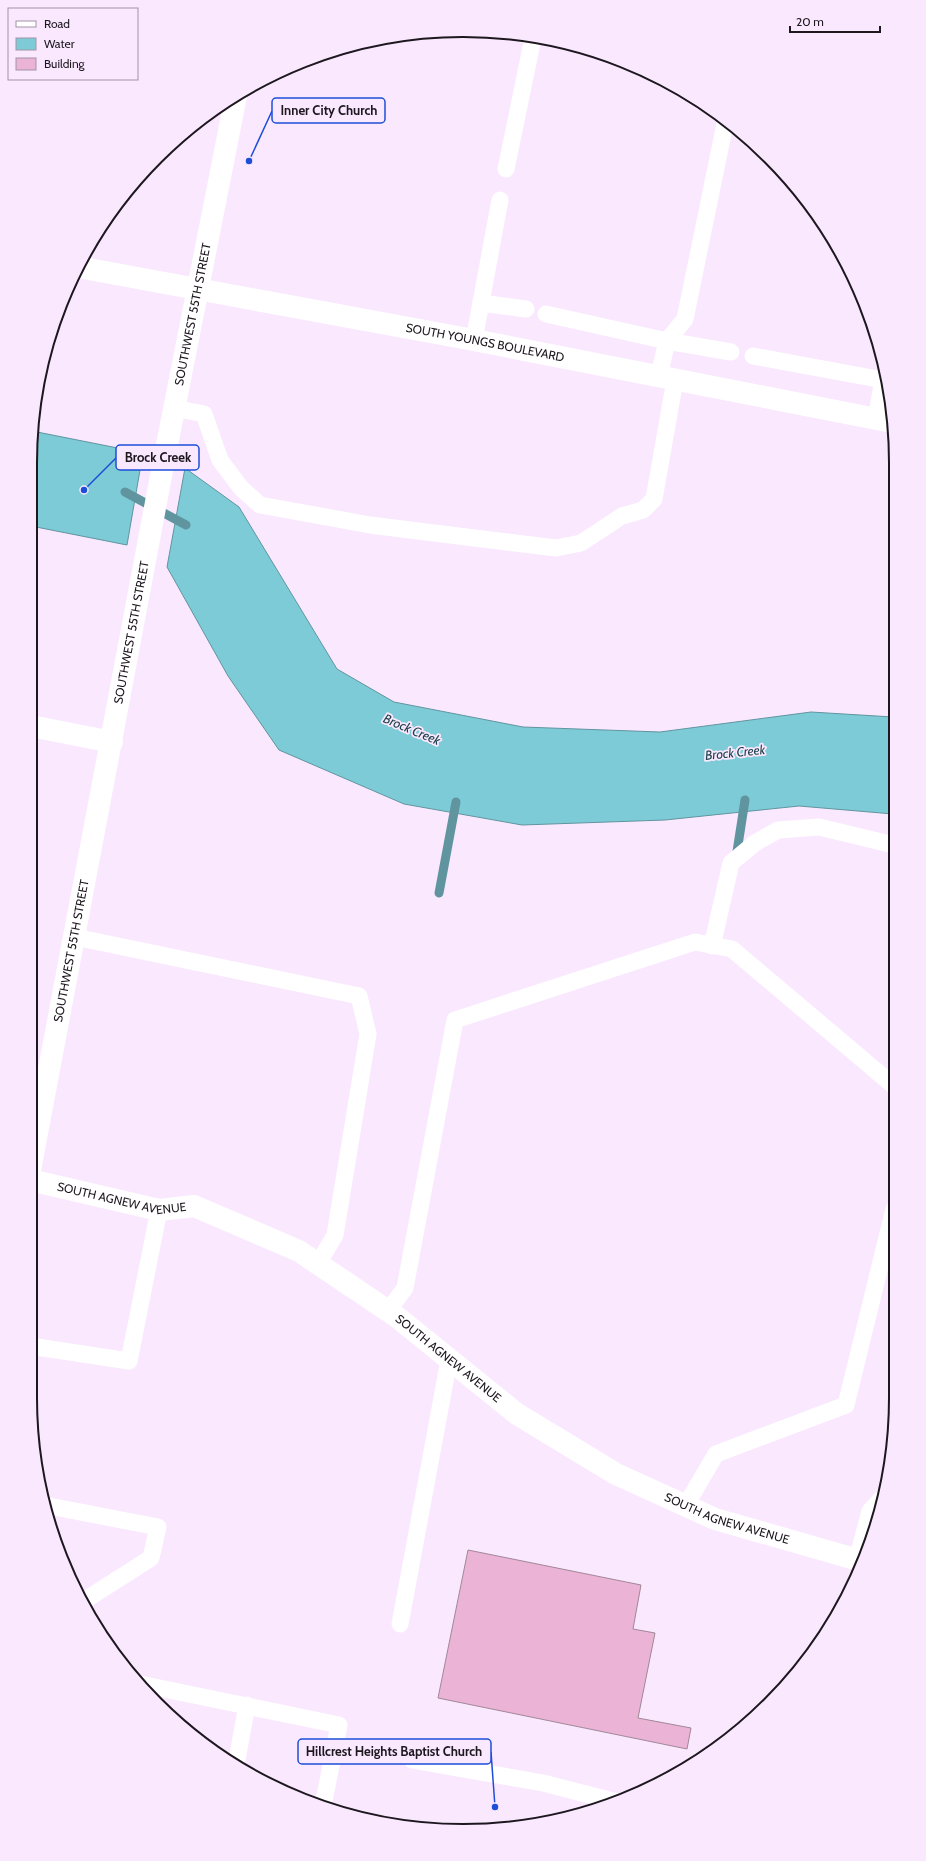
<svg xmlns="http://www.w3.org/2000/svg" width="926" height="1861" viewBox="0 0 926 1861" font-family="Cabin,sans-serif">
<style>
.water{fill:#7dcbd6;stroke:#60959f}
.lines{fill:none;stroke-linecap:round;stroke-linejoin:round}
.stream{stroke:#60959f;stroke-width:9}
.building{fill:#ebb3d6;stroke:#a18897}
.service{stroke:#fff;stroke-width:17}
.minor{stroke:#fff;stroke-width:22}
.tertiary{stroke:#fff;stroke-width:22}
.labels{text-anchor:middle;stroke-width:3.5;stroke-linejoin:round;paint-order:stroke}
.street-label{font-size:12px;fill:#1d171e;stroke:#fae8ff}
.water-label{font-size:13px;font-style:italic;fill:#183e43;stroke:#fae8ff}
.rim{fill:none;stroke:#1d171e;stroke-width:2}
.leader{fill:none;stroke:#1d4ed8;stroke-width:1.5}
.callout-dot{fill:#1d4ed8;stroke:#fae8ff;stroke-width:1.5}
.callout{fill:#fae8ff;stroke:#1d4ed8;stroke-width:1.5}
.callout-label{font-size:13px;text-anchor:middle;font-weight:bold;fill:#1d171e}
</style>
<rect width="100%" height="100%" fill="#fae8ff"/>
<g class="water">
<path d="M32,431L143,453L127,545L31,526Z"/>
<path d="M185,468L239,507L337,669L394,702L523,727L660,732L811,712L893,717V814L799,806L665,820L522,825L404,804L279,750L228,676L167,567Z"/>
</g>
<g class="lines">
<g class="stream">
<path d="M125,492L186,525"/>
<path d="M736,858L745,800"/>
<path d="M439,893L456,802"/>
</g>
</g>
<path class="building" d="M468,1550L641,1585L633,1629L655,1633L638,1718L691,1728L687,1749L438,1698Z"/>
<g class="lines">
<g class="service">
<path d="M726,119L685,319L667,341L731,352"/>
<path d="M506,169L533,38"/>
<path d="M481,303L526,309"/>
<path d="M546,314L667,341L659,376"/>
<path d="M474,340L500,200"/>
<path d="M753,356L883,380L876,419"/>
<path d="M174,408L204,414L220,460L241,488L260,505L370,525L556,548L581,543L622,516L643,510L654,499L675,380"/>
<path d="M75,937L359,996L368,1034L335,1235L318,1264"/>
<path d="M712,946L731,863L755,843L778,830L819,827L894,845"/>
<path d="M388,1311L405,1288L455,1020L695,942L732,949L894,1086"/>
<path d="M30,1346L129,1361L159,1210"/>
<path d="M44,1505L158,1527L151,1558L82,1602"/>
<path d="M686,1505L716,1454L846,1405L894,1209"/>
<path d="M857,1560L870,1511L884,1496"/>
<path d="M400,1624L449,1360"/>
<path d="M140,1684L339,1725L323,1806"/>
<path d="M412,1760L543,1783L617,1802"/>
<path d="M236,1765L247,1705"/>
</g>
<g class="minor">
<path id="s1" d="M78,267L474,340L892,422"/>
<path d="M31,726L112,742"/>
<path id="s2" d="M30,1170L164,460L236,96"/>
</g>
<path class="tertiary" id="s3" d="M30,1180L159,1210L194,1206L299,1251L397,1317L517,1414L616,1474L715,1519L862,1561"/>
</g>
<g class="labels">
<g class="street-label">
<text dy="4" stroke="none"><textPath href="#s2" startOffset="871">SOUTHWEST 55TH STREET</textPath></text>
<text dy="4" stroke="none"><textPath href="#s1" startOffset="414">SOUTH YOUNGS BOULEVARD</textPath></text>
<text dy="4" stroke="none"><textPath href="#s2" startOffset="547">SOUTHWEST 55TH STREET</textPath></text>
<text dy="4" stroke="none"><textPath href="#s2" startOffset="223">SOUTHWEST 55TH STREET</textPath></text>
<text dy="4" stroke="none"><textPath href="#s3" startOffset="94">SOUTH AGNEW AVENUE</textPath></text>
<text dy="4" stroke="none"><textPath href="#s3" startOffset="466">SOUTH AGNEW AVENUE</textPath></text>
<text dy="4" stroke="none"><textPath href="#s3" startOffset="790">SOUTH AGNEW AVENUE</textPath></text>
</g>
<g class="water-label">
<text transform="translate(412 729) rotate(23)" y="5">Brock Creek</text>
<text transform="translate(735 752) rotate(-6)" y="5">Brock Creek</text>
</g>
</g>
<path d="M0 0H926V1861H0ZM463 37H463A426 426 0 0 1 889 463V1398A426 426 0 0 1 463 1824H463A426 426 0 0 1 37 1398V463A426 426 0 0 1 463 37Z" fill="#fae8ff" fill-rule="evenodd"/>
<path class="rim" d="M463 37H463A426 426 0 0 1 889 463V1398A426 426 0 0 1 463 1824H463A426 426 0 0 1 37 1398V463A426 426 0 0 1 463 37Z"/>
<path class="leader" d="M249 161L272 111M84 490L116 458M495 1807L491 1752"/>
<g class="callout-dot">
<circle cx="249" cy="161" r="4"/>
<circle cx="84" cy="490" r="4"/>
<circle cx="495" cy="1807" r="4"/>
</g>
<g class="callout">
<rect x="272" y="98" width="113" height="25" rx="4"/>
<rect x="116" y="445" width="83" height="25" rx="4"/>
<rect x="298" y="1739" width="193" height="25" rx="4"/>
</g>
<g class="callout-label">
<text x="329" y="115">Inner City Church</text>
<text x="158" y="462">Brock Creek</text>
<text x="394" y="1756">Hillcrest Heights Baptist Church</text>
</g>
<rect x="8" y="8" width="130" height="72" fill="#fae8ff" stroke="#a294a5"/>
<rect x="16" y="21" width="20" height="6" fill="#ffffff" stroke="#a294a5"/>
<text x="44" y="28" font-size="12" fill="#1d171e">Road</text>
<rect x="16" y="38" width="20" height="12" fill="#7dcbd6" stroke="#a294a5"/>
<text x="44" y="48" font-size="12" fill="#1d171e">Water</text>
<rect x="16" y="58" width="20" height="12" fill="#ebb3d6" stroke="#a294a5"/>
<text x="44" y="68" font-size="12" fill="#1d171e">Building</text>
<path d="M790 26v6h90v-6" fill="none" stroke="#1d171e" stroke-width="2"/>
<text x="796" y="26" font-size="12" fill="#1d171e" stroke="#fae8ff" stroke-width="3" paint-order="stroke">20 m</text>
</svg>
